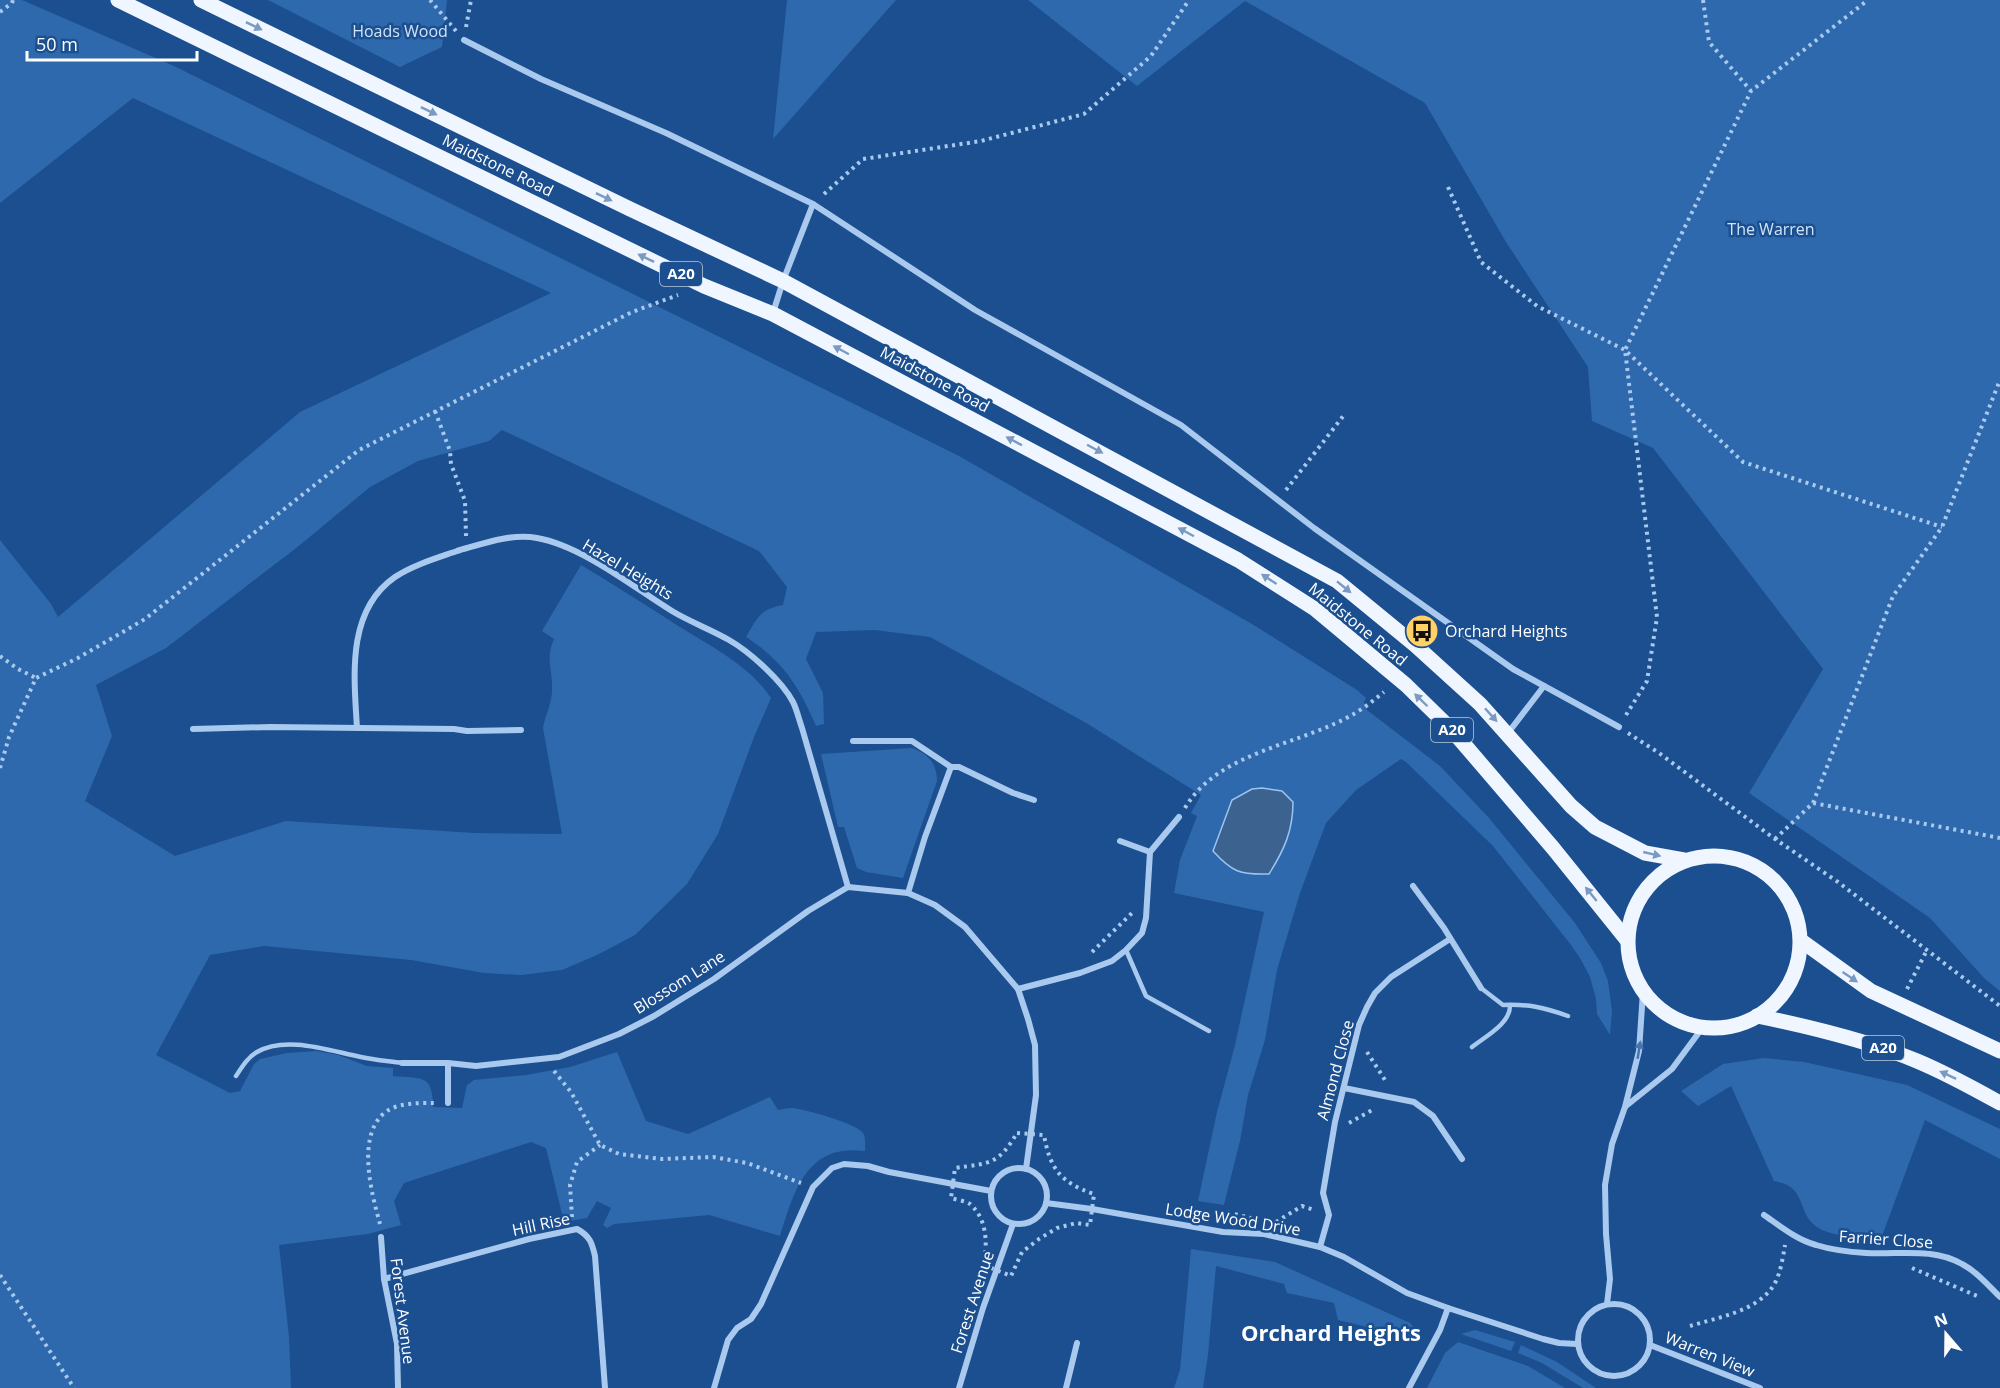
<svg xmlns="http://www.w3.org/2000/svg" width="2000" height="1388" viewBox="0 0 2000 1388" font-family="'Open Sans',sans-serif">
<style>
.green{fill:#2e69ad}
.water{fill:#3c6290;stroke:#9cc4f0;stroke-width:1.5}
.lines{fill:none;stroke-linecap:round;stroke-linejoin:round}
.path{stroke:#a9c9ee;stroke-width:4;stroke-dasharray:3 4.5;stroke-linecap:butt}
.lane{stroke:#a9c9ee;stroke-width:4.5}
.street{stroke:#a9c9ee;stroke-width:6}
.primary{stroke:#f0f6ff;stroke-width:15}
.oneway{fill:#7b9ac1}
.oneway2{fill:#4674ac}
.labels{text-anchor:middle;stroke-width:5;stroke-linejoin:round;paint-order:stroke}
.shield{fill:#1b4f8f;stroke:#bbcadd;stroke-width:1.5}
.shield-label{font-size:15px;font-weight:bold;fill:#fff}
.park-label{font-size:16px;fill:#cfe3fa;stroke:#1b4f8f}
.street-label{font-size:16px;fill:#fff;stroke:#1b4f8f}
.poi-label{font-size:16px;fill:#fff;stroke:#1b4f8f;text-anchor:start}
.district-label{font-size:22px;font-weight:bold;fill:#fff;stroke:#1b4f8f}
</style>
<rect width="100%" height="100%" fill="#1b4f8f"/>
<g class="green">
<path d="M0,0H22L174,66L959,456L1252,624L1357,690L1366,698L1364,702L1367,710L1440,766L1489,818L1575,923L1601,963L1608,981L1612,1011L1610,1035L1597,1014L1596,999L1590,977L1580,958L1571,945L1493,846L1406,762L1401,759L1356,790L1326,823L1300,893L1277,970L1265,1040L1248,1095L1240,1141L1224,1205L1198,1201L1217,1112L1235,1045L1264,912L1174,893L1180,860L1197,816L1191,813L1201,795L1088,724L930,637L875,630L816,632L806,659L823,693L824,724L816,726C799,686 783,661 746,637C757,618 760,609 783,605L787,587L759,551L502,430L489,441L418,461L370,487L300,545L166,648L96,685L112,736L85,801L175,856L286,821L475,833L562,834L543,728C545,715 552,704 552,690C553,670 545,660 554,639L542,631L581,565C615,585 647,606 680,627C712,647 750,666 771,698L754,737L718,834L687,884L635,935L597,955L562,970L521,975L484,973L411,960L264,946L210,955L156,1055L230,1093L240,1091L254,1064L260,1059L287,1053L317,1051L338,1055L367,1066L393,1068V1076C421,1079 433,1073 433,1107L462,1108L467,1085L474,1080L526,1075L570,1067L617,1052L646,1121L688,1134L770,1097L778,1110C783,1109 787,1108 792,1108C804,1109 856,1123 863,1133C866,1138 865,1145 865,1151C806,1143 794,1192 780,1236L709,1215L614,1224L607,1228L603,1225L611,1208L597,1201L587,1218L564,1222L546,1148L531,1142L404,1183L394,1201L401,1225L368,1234L279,1245L289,1337L291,1388H0V540L51,604L58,617L300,412L551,293L133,98L0,203Z"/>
<path d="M268,0H447L442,47L400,67Z"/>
<path d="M787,0H896L773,139Z"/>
<path d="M1028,0H2000V991L1984,978L1930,918L1749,793L1823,669L1653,448L1592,421L1588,367L1506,242L1425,103L1245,1L1137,86Z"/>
<path d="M912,748C928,754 937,763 937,781L903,878L866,872L857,868L844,827H838L821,754Z"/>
<path d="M1764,1058L1804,1062L1907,1085L2000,1129V1159L1925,1120L1882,1236C1861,1235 1835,1239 1817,1227C1796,1213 1808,1186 1774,1181L1731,1086L1698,1106L1681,1091L1723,1064Z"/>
<path d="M1191,1249L1275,1262L1410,1323L1416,1331L1413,1338L1338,1320L1334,1303L1287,1293L1284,1284L1216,1266L1208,1355L1203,1388H1174L1180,1370Z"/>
<path d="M1475,1330L1515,1342L1511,1351L1461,1334Z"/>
<path d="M1458,1342L1528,1366L1565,1388H1427L1445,1353Z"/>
<path d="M1521,1345L1557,1362L1596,1388H1583L1542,1363L1518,1353Z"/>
</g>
<path class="water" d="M1262,788L1282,791L1293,802C1293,831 1284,850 1269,874C1240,875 1232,872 1213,851L1232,800L1252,789Z"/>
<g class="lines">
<g class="path">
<path d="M430,0L456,31"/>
<path d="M1703,0L1709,42L1751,91"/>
<path d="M0,12L12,3L13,0"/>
<path d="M466,27L471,0"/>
<path d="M1448,187L1481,262L1537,306L1625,350L1743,462L1942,527"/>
<path d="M824,194L863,159L981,141L1084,114L1151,56L1189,0"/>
<path d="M435,411L450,451L451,464L465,501L466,536"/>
<path d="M1286,490L1344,415"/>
<path d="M0,656L18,669L36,678"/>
<path d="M1626,715L1647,681L1657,617L1625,350L1751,91L1868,0"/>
<path d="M1628,733L1659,753L1775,839L1838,882L2000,1006"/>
<path d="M0,768L9,737L36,678L78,658L145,619L359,450L632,312L678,295"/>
<path d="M1813,803L1893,596L1942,527L2000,380"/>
<path d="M1185,808C1219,750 1304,745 1357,712C1367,706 1375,699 1384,692"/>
<path d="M1775,839L1813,803L2000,838"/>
<path d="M1092,952L1133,912"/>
<path d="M1907,989L1927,950"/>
<path d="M1367,1052L1385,1080L1384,1084"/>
<path d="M554,1071L571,1092L600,1145L619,1154L662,1159L713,1157L747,1163L801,1183"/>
<path d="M1349,1123L1374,1109"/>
<path d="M1017,1133L1044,1135C1050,1169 1061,1183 1094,1194L1090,1225L1076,1223L1057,1228L1039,1239L1022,1252L1011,1276L984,1265C987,1244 988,1220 970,1204C966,1201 957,1200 951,1198L955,1168C990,1163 998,1165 1017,1133Z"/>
<path d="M572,1217L570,1185L577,1162L600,1145"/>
<path d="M1225,1218L1226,1212L1251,1218"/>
<path d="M1276,1222L1302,1206L1314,1210"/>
<path d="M380,1224C372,1195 357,1140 382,1115C395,1102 418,1103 436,1103"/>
<path d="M1912,1268L1977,1296"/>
<path d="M0,1275L74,1388"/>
<path d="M1690,1326C1719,1317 1761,1311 1776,1281C1781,1270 1783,1257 1785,1245"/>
</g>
<g class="lane">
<path d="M1126,950L1146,996L1209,1031"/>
<path d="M1481,988L1503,1005C1528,1004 1543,1007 1568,1016"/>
<path d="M1472,1047C1486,1036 1511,1023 1510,1005"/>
<path d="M236,1076C242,1067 247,1058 257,1052C286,1035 330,1051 361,1057C374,1060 388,1061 402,1063"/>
</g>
<g class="street">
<path d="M464,40L541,79L666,133L813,204L975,310L1181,425L1314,528L1513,669L1619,727"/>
<path d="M773,313L783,281L813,204"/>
<path d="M357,728C354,677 346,611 395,577C413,565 437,558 457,551C482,544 511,533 537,538C582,546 633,587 672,611C690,622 710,629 729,640C750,652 782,681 793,702C797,710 799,720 802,728L848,887"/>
<path d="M193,729L270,727L454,729L467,731L521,730"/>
<path d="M1508,733L1544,686"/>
<path d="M853,741H912L951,767H959L1013,793L1034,800"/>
<path d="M1120,841L1150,852"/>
<path d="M1413,886L1444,928L1481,988"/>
<path d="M908,893L925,837L951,767"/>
<path d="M1018,989L1080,973L1112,961L1126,950L1142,933L1146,918L1150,852L1179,817"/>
<path d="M402,1063H448L476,1066L559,1057L619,1034L654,1016L714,979L808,911L848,887L908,893L935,905L965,927L1018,989L1028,1019L1035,1045L1036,1095L1026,1169"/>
<path d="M448,1063V1103"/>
<path d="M1344,1088L1414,1102L1433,1116L1462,1159"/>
<path d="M1626,1106L1672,1069L1703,1027"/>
<circle cx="1019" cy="1196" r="28"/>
<path d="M1046,1203L1092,1209L1223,1232L1264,1234L1320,1247L1344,1257L1407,1293L1448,1308L1543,1339L1559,1343L1577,1344"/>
<path d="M1764,1215C1780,1226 1797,1240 1816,1245C1832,1250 1849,1252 1866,1253C1898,1255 1932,1247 1962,1264C1977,1272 1988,1285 2000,1297"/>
<path d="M381,1237L384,1279L397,1344L398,1388"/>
<path d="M1320,1247L1329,1215L1323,1193L1335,1122L1359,1025L1367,1007L1375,993L1391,977L1450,939"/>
<path d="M384,1279L529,1239L577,1229C590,1236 592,1243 595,1256L605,1388"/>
<path d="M1607,1304L1610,1279L1606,1234L1605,1185L1612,1144L1625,1107L1639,1051L1643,992"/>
<circle cx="1614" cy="1340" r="36"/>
<path d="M1650,1345L1760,1388"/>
<path d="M714,1388L728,1340L737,1328L751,1319L761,1304L813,1187L832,1168L844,1164L868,1166L889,1172L991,1191"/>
<path d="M959,1388L983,1308L1013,1224"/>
<path d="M1066,1388L1077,1343"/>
<path d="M1409,1388L1440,1330L1448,1308"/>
</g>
<g class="primary">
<path d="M118,0L704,286L773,314L1238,560L1315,609L1406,685L1451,729L1553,848L1627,940"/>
<path d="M201,0L630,209L783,281L1337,581L1415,645L1480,704L1571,806L1595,827L1645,853L1684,860"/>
<circle cx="1714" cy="942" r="86"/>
<path d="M1803,942L1871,991L2000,1051"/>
<path d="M1757,1016C1811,1027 1866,1040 1917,1061C1946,1073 1973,1088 2000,1103"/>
</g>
</g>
<defs><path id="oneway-solid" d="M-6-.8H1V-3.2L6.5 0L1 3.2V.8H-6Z" transform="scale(1.5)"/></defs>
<g class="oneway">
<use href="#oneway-solid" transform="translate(254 26) rotate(26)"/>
<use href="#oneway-solid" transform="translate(429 111) rotate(26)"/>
<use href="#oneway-solid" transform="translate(604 197) rotate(26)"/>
<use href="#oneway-solid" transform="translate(646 258) rotate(-154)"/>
<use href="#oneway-solid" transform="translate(841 350) rotate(-152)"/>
<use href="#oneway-solid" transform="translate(1014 441) rotate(-152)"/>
<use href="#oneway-solid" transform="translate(1095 449) rotate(28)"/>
<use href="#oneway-solid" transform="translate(1186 532) rotate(-152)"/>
<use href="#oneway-solid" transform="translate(1269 579) rotate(-147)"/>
<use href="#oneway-solid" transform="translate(1344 587) rotate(39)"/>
<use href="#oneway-solid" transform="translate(1421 700) rotate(-136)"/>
<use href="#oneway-solid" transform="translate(1491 715) rotate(48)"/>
<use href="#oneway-solid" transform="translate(1652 854) rotate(13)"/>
<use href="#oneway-solid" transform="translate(1591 894) rotate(-129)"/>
<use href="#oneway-solid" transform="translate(1850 977) rotate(34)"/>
<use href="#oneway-solid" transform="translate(1948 1075) rotate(-155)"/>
</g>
<use class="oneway2" href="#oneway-solid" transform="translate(1639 1050) rotate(-81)"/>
<defs>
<g id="bus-disc" transform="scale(1.725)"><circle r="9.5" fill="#ffd166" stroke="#1b4f8f"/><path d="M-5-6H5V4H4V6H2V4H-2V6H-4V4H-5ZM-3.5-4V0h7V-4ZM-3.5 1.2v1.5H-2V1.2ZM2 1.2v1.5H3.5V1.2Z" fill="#111"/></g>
</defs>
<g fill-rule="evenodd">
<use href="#bus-disc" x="1422" y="631"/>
</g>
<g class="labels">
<g class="shield">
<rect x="660" y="262" width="42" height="24" rx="4.5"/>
<rect x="1431" y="718" width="42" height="24" rx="4.5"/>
<rect x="1862" y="1036" width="42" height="24" rx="4.5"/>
</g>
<g class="shield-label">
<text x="681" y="279">A20</text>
<text x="1452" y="735">A20</text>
<text x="1883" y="1053">A20</text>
</g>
<g class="park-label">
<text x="400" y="37">Hoads Wood</text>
<text x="1771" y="235">The Warren</text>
</g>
<g class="street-label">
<text transform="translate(498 165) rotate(26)" y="6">Maidstone Road</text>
<text transform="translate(935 379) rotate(28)" y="6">Maidstone Road</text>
<text transform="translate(628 569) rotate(31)" y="6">Hazel Heights</text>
<text transform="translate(1358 624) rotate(39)" y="6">Maidstone Road</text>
<text transform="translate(679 982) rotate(-32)" y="6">Blossom Lane</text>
<text transform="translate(1335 1070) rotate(-75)" y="6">Almond Close</text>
<text transform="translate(1233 1219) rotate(9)" y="6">Lodge Wood Drive</text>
<text transform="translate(541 1224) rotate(-12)" y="6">Hill Rise</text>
<text transform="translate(1886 1239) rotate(4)" y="6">Farrier Close</text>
<text transform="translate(972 1302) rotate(-72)" y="6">Forest Avenue</text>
<text transform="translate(403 1311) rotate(83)" y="6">Forest Avenue</text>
<text transform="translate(1710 1354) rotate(22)" y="6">Warren View</text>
</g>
<g class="poi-label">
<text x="1445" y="637">Orchard Heights</text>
</g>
<g class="district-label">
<text x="1331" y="1341">Orchard Heights</text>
</g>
</g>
<g transform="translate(1946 1334) rotate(340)" stroke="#1b4f8f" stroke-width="4.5" paint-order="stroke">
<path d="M0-4.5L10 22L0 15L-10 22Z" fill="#ffffff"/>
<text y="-9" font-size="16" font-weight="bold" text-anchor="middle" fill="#ffffff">N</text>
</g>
<path d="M27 51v9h170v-9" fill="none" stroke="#ffffff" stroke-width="3"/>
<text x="36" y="51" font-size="18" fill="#ffffff" stroke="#1b4f8f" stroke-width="4.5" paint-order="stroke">50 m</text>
</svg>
